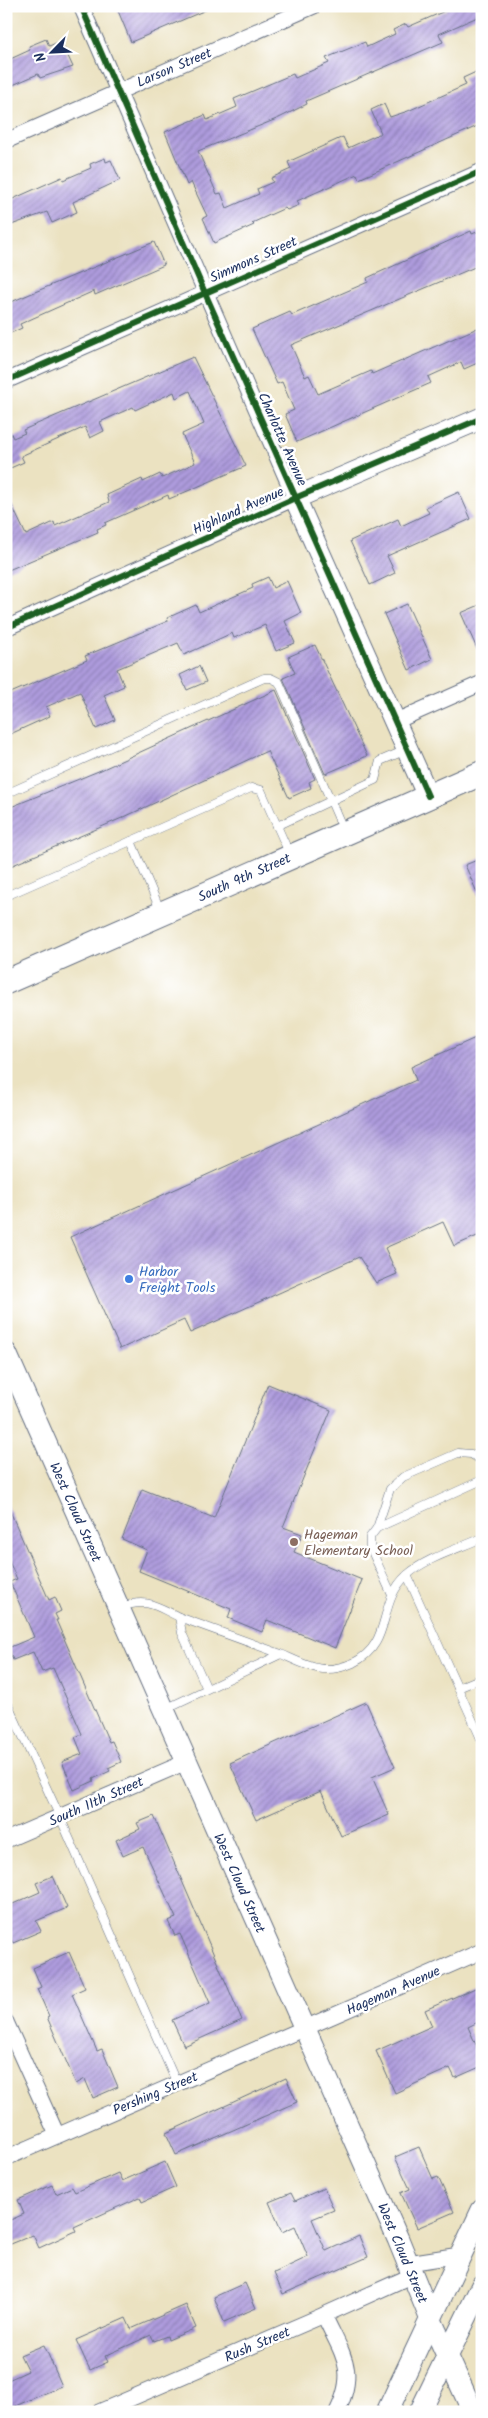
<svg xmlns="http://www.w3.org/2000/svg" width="488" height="2418" viewBox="0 0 488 2418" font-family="Kalam,sans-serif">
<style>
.building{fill:url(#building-hatch)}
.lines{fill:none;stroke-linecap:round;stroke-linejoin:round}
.lane-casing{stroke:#646e81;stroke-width:9}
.street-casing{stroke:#646e81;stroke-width:17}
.secondary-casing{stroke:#646e81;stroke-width:23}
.primary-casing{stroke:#646e81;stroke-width:26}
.lane{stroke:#fff;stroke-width:8}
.street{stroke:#fff;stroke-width:15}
.secondary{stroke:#fff;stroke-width:21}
.primary{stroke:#fff;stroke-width:24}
.cycleway-casing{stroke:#fff;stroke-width:9}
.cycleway{stroke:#1b5e20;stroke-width:6}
.shop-dot{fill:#3f7fe0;stroke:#fff;stroke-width:2}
.education-dot{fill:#8d6e63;stroke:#fff;stroke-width:2}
.labels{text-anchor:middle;stroke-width:5;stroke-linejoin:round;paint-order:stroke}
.street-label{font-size:14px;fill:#1b2f5e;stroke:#fff}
.shop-label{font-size:14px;fill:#366cbe;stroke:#fff;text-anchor:start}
.education-label{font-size:14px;fill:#785e54;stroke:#fff;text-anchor:start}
</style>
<defs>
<pattern id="building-hatch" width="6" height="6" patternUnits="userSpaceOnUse" patternTransform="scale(1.25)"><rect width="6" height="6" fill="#ae9bdd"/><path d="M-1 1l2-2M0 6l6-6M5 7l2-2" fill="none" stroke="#8d7fb6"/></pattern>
</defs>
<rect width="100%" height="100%" fill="#fff"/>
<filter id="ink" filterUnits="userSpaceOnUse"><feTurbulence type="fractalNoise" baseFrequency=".02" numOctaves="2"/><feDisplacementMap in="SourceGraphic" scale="10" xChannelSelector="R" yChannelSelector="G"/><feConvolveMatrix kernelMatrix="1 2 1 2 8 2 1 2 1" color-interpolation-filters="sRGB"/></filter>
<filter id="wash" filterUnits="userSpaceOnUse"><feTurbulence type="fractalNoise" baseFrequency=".0096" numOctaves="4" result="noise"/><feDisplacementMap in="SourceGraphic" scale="20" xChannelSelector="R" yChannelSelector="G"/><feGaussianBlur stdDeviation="1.12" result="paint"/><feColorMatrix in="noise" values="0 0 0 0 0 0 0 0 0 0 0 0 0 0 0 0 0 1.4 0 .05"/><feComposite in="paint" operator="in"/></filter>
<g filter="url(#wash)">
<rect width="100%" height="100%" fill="#ebe2c1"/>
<g id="blocks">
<g class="building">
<path d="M116,6H215L131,42Z"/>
<path d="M445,6H482V15L439,34L443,42L306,101L307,104L279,118L198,151L217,194L221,193L227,208L259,194L257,189L273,182L271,178L291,169L288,162L343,137L348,148L381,133L371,110L384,104L390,117L408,111L466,85L463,78L476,72L482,86V124L359,179L357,174L297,201L299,205L287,210L285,208L252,223L254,225L214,243L203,218L207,216L191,182L187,185L165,132L205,115L207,120L237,107L234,99L293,74L295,78L329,63L326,58L365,42L367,47L395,34L393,30L406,24L408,27L447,10Z"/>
<path d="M46,39L49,46L61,41L73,67L40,78L38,74L6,88V61L30,50L29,46Z"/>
<path d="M105,158L106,162L111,160L120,180L73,202L77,212L52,223L47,212L6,227V202L62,177L63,180L91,168L90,164Z"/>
<path d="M482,230V264L291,345L305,377L309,375L318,394L371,371L372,374L482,326V361L464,369L461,362L428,377L431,383L297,442L285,414L294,410L282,382L277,384L252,329L290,312L292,315L368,282L367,278L471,231L472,234Z"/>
<path d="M154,242L164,265L95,295L94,291L20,324L22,328L6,335V293L11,302Z"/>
<path d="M193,357L246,466L169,499L168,495L105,523L106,525L97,529L98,532L6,571V538L11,536L6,524V493L26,535L54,522L55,526L109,502L107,495L142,479L143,482L160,474L162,478L195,463L182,434L204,424L190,391L176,398L174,392L135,410L133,407L100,422L104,431L90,438L85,427L21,456L24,462L6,470V423L13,438L25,433L23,430Z"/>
<path d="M459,492L471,519L387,556L395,573L370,585L350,541L398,519L401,526L429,513L426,507Z"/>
<path d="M268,577L273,588L287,581L301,613L285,621L295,643L276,651L265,625L234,638L232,633L184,655L178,643L117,669L124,686L104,695L115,720L96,729L80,692L46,707L50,716L6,736V695L87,660L85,656L168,621L167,618L196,605L199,612L253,588L252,584Z"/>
<path d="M407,604L432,659L409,670L384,614Z"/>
<path d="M482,604V660L461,613Z"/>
<path d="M315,645L367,756L325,774L283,678L295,673L288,657Z"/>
<path d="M199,666L206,682L187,690L180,675Z"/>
<path d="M276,690L315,779L309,782L311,788L289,798L267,751L122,818L6,868V809L101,770Z"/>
<path d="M482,858V904L465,865Z"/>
<path d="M482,1035V1234L454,1246L443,1222L385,1248L397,1274L376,1283L359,1257L190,1333L184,1320L120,1349L70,1237L416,1080L411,1067Z"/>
<path d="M268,1384L331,1410L283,1527L302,1534L294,1552L362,1580L335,1648L267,1620L262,1632L228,1618L231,1609L139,1571L147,1550L122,1539L142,1489L214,1518Z"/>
<path d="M6,1502L49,1600L55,1597L61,1611L55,1614L58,1620H56L109,1742L112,1741L121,1762L108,1768L110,1771L93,1779L94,1781L74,1790L62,1762L82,1754L75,1737L82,1734L53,1668L42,1672L33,1652L13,1660L8,1648L34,1637L10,1582L17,1579L6,1555Z"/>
<path d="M366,1702L395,1767L372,1777L389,1815L341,1836L321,1791L256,1820L230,1763Z"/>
<path d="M154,1816L242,2020L184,2046L172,2020L210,2003L180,1934L175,1936L168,1921L176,1918L143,1847L123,1856L116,1840L140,1829L137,1823Z"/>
<path d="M53,1876L67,1908L36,1921L41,1931L13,1943L6,1929V1907L40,1892L36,1883Z"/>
<path d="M69,1952L85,1988L72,1994L97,2051L102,2049L118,2087L93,2098L85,2079L76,2084L47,2017L49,2016L37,1989L41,1987L33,1968Z"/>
<path d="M482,1985V2020L468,2027L482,2058V2066L455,2078L450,2068L395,2093L376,2051L432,2026L425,2010Z"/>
<path d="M286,2078L297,2102L176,2155L166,2133Z"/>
<path d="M419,2147L433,2179L438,2177L454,2212L417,2228L401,2193L410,2189L395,2157Z"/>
<path d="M165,2162L176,2187L142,2202L140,2197L74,2227L76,2231L39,2248L33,2235L6,2246V2222L24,2214L18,2200L52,2185L56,2194L72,2187L75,2192L118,2173L122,2181Z"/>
<path d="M324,2188L334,2210L312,2219L326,2251L359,2236L368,2257L283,2294L274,2273L308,2257L295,2226L282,2232L269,2202L291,2193L295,2201Z"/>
<path d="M245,2283L256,2308L224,2322L214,2297Z"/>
<path d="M186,2305L196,2328L168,2340L167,2336L154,2341L151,2335L105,2356L108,2362L90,2370L76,2340L126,2318L131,2329Z"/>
<path d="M44,2345L62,2386L6,2410V2381L28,2371L20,2355Z"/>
</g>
</g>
</g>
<g filter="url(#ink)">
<use href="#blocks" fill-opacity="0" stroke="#646e81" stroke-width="1"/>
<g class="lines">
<g class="lane-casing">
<g id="lane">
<path d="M6,794L264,678H271L279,682L344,831"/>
<path d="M277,826L375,780L380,761L406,750"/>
<path d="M131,841L251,788L261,790L290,855"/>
<path d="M6,896L131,841L161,912"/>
<path d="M377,1528L390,1489L403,1477L458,1453L471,1454L482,1461"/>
<path d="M407,1575L458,1688"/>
<path d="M392,1595L370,1547V1537L377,1528L482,1480"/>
<path d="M120,1607C148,1598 154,1605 179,1617"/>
<path d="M281,1654C308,1666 323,1676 353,1663C394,1643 376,1603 407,1575C426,1558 458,1549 482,1538"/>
<path d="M482,1678L458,1688L482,1741"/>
<path d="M6,1700L60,1817L177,2084"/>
<path d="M165,1709L281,1654L179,1617L182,1633L207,1689"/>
</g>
</g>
<g class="street-casing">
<g id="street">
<path d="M6,141L314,6"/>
<path d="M6,381L482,171"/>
<path d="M6,628L295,498L81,6"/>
<path d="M394,722L482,683"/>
<path d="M6,1840L186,1762"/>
<path d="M6,2022L57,2135"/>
<path d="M6,2158L482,1951"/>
<path d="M408,2263L460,2255"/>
<path d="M324,2315C342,2355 358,2369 337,2412"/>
<path d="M99,2412L324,2315L413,2275"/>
</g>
</g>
<g class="secondary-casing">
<g id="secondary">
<path d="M428,796L295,498L482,418"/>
<path d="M6,1353L398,2239L431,2320L473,2412"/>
<path d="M387,2412L482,2210"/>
<path d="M420,2412L482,2285"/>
</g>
</g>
<g class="primary-casing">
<path id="primary" d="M6,982L482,773"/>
</g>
<use href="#lane" class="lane"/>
<use href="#street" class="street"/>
<use href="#secondary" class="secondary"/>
<use href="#primary" class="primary"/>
<g class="cycleway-casing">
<g id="cycleway">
<path d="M81,6L205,293L428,796"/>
<path d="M6,381L482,171"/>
<path d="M6,628L295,498L482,418"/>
</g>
</g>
<use href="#cycleway" class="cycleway"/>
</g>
</g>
<circle class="shop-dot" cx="129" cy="1279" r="5"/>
<circle class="education-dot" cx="294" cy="1542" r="5"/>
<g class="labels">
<g class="street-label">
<text transform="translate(174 67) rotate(-23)" y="5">Larson Street</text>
<text transform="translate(253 259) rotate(-24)" y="5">Simmons Street</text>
<text transform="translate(283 439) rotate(66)" y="5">Charlotte Avenue</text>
<text transform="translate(238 510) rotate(-24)" y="5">Highland Avenue</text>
<text transform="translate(244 877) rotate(-24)" y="5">South 9th Street</text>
<text transform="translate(76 1512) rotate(66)" y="5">West Cloud Street</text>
<text transform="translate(96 1801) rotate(-24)" y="5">South 11th Street</text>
<text transform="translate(240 1883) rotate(66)" y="5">West Cloud Street</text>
<text transform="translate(393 1990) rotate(-24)" y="5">Hageman Avenue</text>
<text transform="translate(155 2093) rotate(-23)" y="5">Pershing Street</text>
<text transform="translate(403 2253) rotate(67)" y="5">West Cloud Street</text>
<text transform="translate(257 2344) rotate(-23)" y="5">Rush Street</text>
</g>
<g class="shop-label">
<text x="139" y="1276">Harbor<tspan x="139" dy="16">Freight Tools</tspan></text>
</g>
<g class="education-label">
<text x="304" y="1539">Hageman<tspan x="304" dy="16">Elementary School</tspan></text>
</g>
</g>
<rect width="488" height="2418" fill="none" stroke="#fff" stroke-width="25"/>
<g transform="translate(52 52) rotate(246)" stroke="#ffffff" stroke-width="4" paint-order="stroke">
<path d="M0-4L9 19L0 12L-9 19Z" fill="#1b2f5e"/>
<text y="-8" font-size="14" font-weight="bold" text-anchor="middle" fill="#1b2f5e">N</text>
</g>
</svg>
